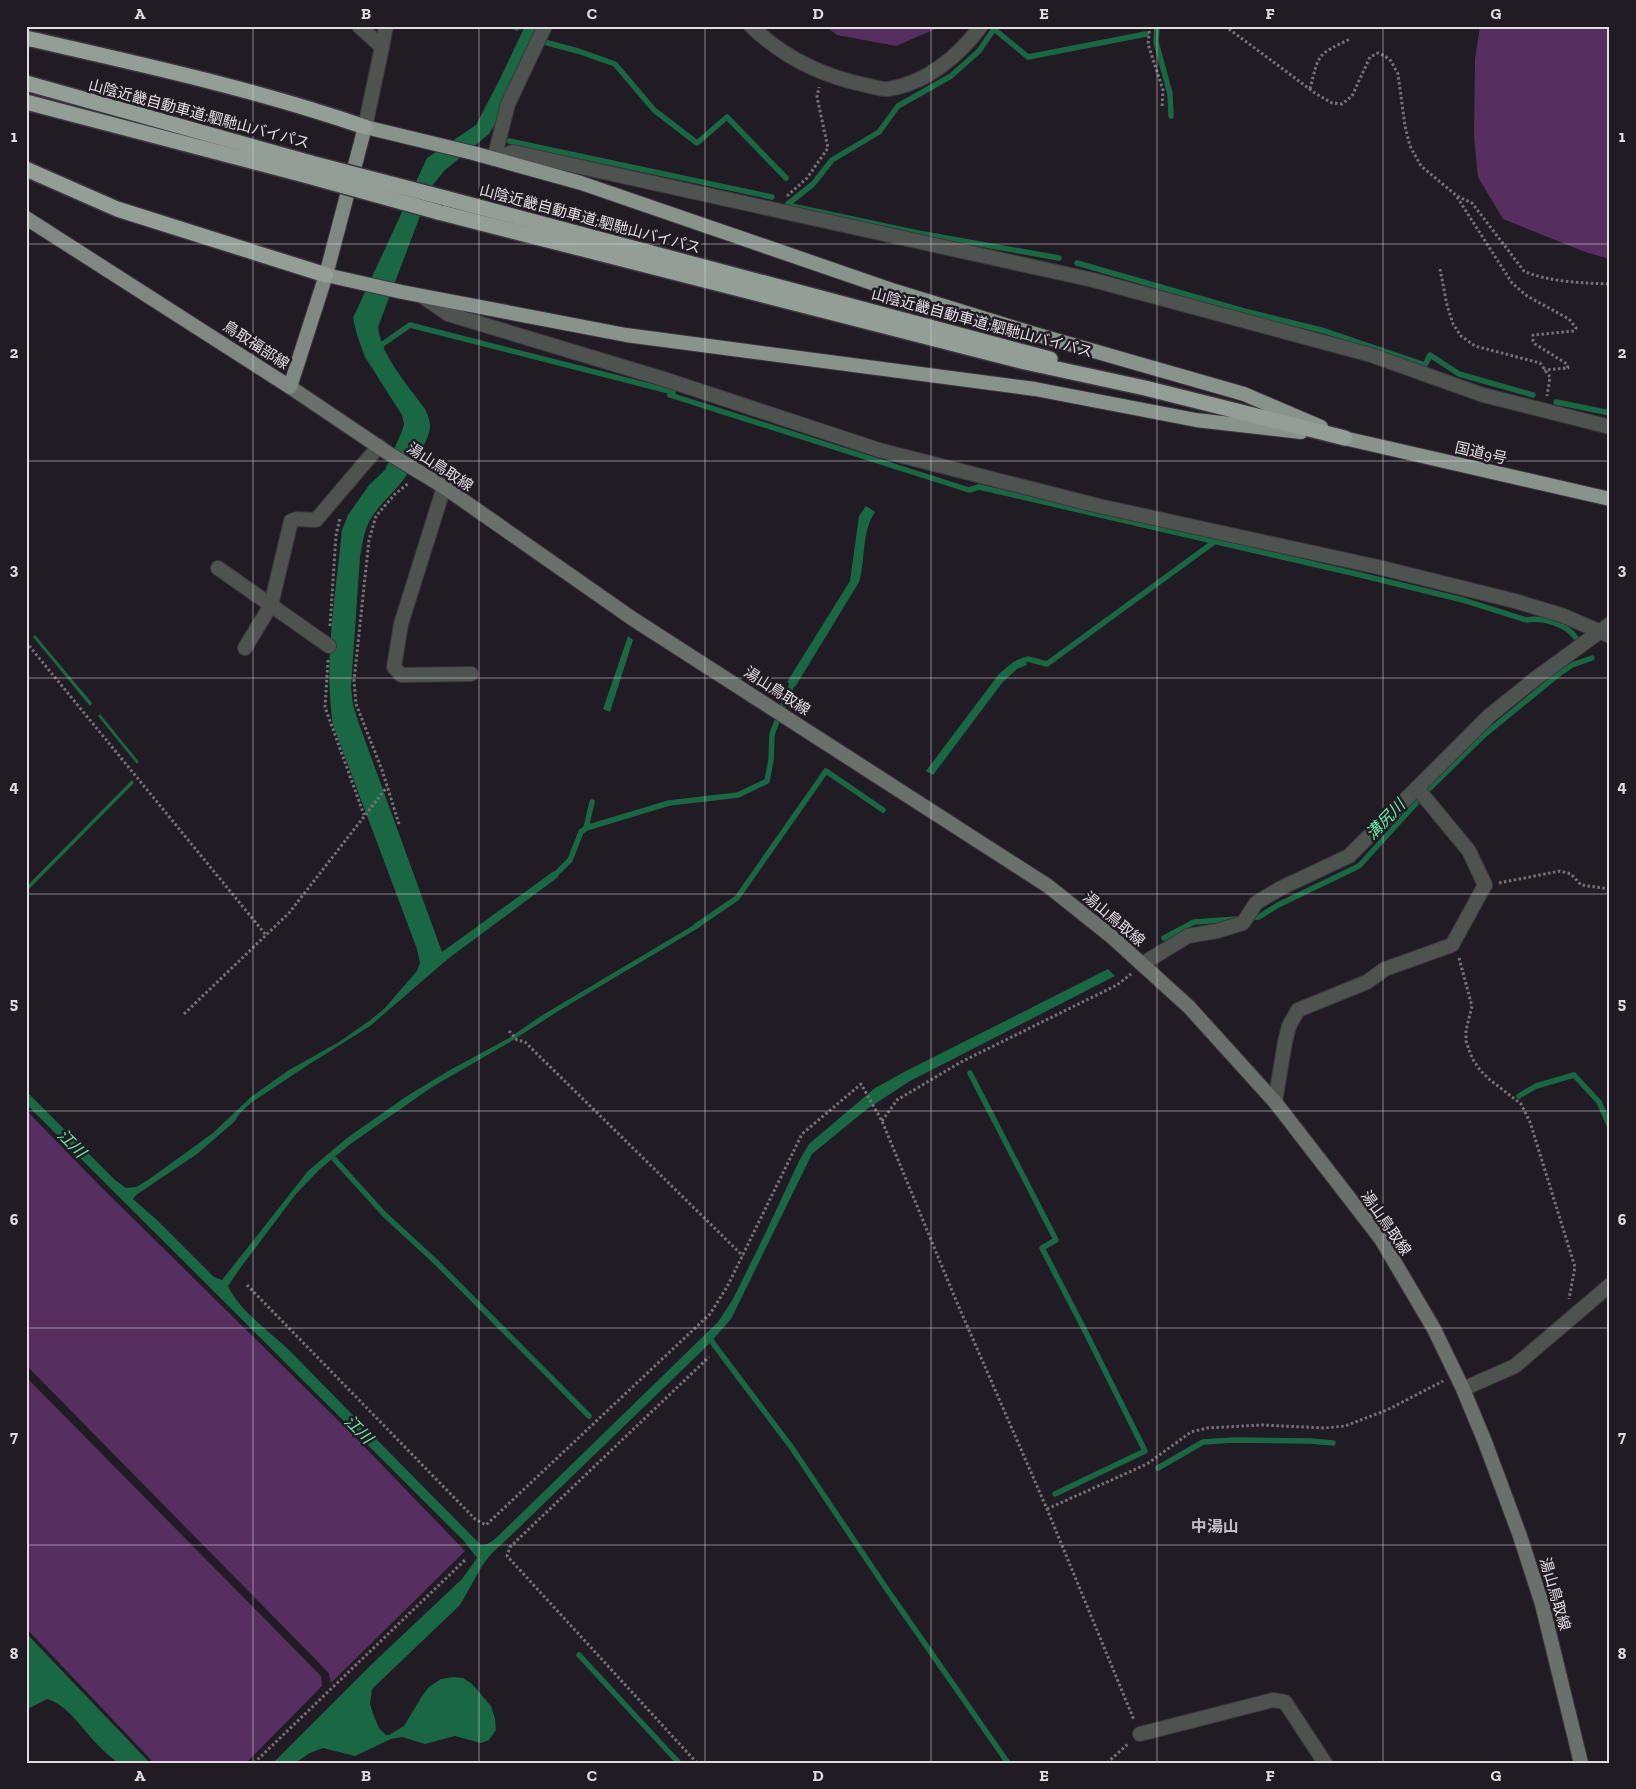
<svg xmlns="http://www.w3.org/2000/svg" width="1636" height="1789" viewBox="0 0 1636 1789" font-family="'Zilla Slab','Noto Sans JP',serif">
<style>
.green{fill:#562f60}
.water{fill:#196843}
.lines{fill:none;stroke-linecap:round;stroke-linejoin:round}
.stream{stroke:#196843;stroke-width:5.5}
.minor-casing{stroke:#3c363e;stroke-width:16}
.tertiary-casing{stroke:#3c363e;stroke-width:16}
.secondary-casing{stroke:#3c363e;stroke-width:16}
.primary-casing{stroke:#3c363e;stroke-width:16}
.trunk-casing{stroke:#3c363e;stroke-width:16}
.motorway-casing{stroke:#3c363e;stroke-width:18}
.path{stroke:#777178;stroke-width:3;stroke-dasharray:2.5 2.5;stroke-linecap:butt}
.minor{stroke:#4e5350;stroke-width:14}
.tertiary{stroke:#4e5350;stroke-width:14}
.secondary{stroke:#6a716c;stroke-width:14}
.primary{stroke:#7f8882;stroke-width:14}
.trunk{stroke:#88938c;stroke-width:14}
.motorway{stroke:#929e96;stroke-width:15}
.motorway-bridge-casing{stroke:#3c363e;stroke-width:18;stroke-linecap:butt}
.motorway-bridge{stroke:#929e96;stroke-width:15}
.grid{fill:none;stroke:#e1dce2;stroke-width:1;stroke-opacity:0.55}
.labels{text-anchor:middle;stroke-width:5;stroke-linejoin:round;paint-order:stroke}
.street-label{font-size:15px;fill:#e1dce2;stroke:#211b23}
.water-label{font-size:16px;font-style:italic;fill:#6beda8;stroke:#211b23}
.neighbourhood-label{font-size:16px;font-weight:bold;fill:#c5bdc7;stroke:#211b23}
.neatline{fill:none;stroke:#e1dce2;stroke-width:2}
.grid-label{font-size:16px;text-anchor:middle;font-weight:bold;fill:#e1dce2}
</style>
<rect width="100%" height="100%" fill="#211b23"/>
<g class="green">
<path d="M825,26H942L896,46L837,35Z"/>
<path d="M1480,26H1610V259L1585,252L1503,219L1478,177L1474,137L1475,59Z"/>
<path d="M26,1110L98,1184L357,1439L465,1551L331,1683L329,1674L323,1667L26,1365Z"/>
<path d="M26,1377L321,1676L322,1686L246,1763H154L26,1628Z"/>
</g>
<g class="water">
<path d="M525,26H540L494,126L489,134L445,170L431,187L378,327C381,356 408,385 425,409C428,415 430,420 430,427C430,439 408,475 400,484C390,496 378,506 370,520C364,531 362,545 360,557L351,687L353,705L358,721L442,952L554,871L558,877L449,958L370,1026L308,1065L252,1102L240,1113L234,1122L197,1154L136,1195L133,1199L158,1221L214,1277L222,1280L308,1171L347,1138L407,1096L450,1070L509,1038L541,1016L699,922H703L700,927L560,1010L510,1042L432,1087L349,1145L320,1169L296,1194L241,1267L228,1286C240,1312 271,1332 291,1352C354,1416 417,1481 481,1545L487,1544L494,1540L718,1322L733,1299L765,1234L799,1161L809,1144L875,1088L906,1071L1108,969L1115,976L910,1081L867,1109L812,1154L731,1319L707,1346L501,1545C480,1561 473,1586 459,1606L372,1689L370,1704L373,1714L379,1728L386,1735H389L404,1726L422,1696L429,1687L441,1679L454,1677L463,1678L472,1684L491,1706L495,1719L496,1730L489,1740L481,1743L455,1736L425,1744L402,1737L391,1739L355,1756L323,1748L310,1753L295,1763H273L373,1663L462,1579L477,1558L463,1540L26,1104V1091L115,1180L126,1188L136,1187L148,1180L213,1133L251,1097L289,1070L339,1042L369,1021L384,1009L417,971L420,963L417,949L333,725C323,664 336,592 342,530L348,515L369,485L385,470L402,431L404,424L402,415L365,357L357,335L353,318L427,158L476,125L500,79Z"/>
<path d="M866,506L875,512C861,533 866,559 859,582L795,687L787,682L850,581L859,516Z"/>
<path d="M35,635L92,703L90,706L33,637Z"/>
<path d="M628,636L633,640L610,712L603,709Z"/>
<path d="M1024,657L1027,665L1017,669L1002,683L933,775L926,771L999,674L1013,662Z"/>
<path d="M100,714L139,762L137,764L98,716Z"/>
<path d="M132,780L134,783L26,892V887Z"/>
<path d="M26,1633L150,1763H118C111,1757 103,1751 97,1744C82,1729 68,1705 47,1699L26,1710Z"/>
</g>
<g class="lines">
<g class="stream">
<path d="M513,26L517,28"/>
<path d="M1157,26L1156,42L1170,94L1171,116"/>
<path d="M544,42L578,51L615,64L654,110L697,143L727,117L786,178"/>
<path d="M509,141L772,197"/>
<path d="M788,204L813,184L832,160L879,132L898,106L951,76L979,51L994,29L1028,57L1146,34"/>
<path d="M787,205L918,233L1059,258"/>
<path d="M1077,263L1244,311L1325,331L1425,365L1430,355L1459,374L1533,395"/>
<path d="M377,348L410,325L673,392L670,395L969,490L979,487L1352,573L1463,600L1526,620C1542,617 1567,624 1576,638"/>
<path d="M1556,402L1610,413"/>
<path d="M1018,663L1028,659L1047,664L1214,542"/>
<path d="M586,828L592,802"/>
<path d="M551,879L570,860L581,832L586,828L669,803L738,795L767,781L771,760L772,734L794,679"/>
<path d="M1249,918L1259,917L1278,905L1359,866L1430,788L1484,735L1560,673L1572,665L1592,658"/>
<path d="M696,926L737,898L826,771L883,810"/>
<path d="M1164,938L1194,922L1237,919"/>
<path d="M970,1073L1056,1240L1042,1248L1082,1325L1145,1451L1055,1494"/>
<path d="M1519,1096L1536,1086L1574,1075L1599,1102L1610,1127"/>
<path d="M335,1160L384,1214L436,1262L589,1416"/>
<path d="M709,1338L792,1448L886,1588L1008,1763"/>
<path d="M1158,1468L1203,1442L1234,1440L1311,1441L1333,1443"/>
<path d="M579,1655L679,1763"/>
</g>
<g class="minor-casing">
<g id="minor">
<path d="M359,26L382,47L386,26"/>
<path d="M751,26C782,56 822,76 865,85C872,86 881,90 888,89C925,84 959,56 981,26"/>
<path d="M494,159L513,152L1093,280L1371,355L1483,395L1610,427"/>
<path d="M494,159L508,104L545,26"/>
<path d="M422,296L448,314L667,380L879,450L1099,506L1378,567L1515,601L1564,616L1610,636"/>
<path d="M444,487L401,624L394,667L401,675L471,674"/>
<path d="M218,568L329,646"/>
<path d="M245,648L271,605L291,521L297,519L316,520L379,446"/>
<path d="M1142,964L1188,936L1217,931L1243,923L1256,903L1281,888L1349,856L1489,716L1535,679L1610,624"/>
<path d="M1275,1102L1285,1042L1289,1026L1298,1010L1367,982L1385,969L1452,945L1485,885L1469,851L1417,788"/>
<path d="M1463,1389L1515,1366L1610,1285"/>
<path d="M1140,1734L1273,1700L1285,1702L1325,1763"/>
</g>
</g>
<g class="tertiary-casing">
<path id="tertiary" d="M365,127L382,47"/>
</g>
<g class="secondary-casing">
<path id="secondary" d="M290,387L388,453L444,487L633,619L1048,886L1112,937L1189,1007L1275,1102L1381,1239L1434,1329L1463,1389L1485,1442L1520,1536L1542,1604L1581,1763"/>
</g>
<g class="primary-casing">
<path id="primary" d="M26,218L290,387L326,275L365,127"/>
</g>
<g class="trunk-casing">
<g id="trunk">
<path d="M365,127L473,153L581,183L895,291L1038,335L1244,394L1321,427"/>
<path d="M326,275L402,292L626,335L1035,389L1196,420L1301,432"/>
<path d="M1335,436L1610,499"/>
</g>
</g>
<g class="motorway-casing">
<g id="motorway">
<path d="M26,38C140,64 255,89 365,127"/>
<path d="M26,83L311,163"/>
<path d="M26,102L308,176"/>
<path d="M26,169L117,209L326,275"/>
<path d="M445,198L1050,359"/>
<path d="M438,212L1025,362L1145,388L1345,438"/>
</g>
</g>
<g class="path">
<path d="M1150,26L1148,44L1163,90L1162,108"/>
<path d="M1225,26L1315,93L1332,103L1342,104L1352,96L1370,57L1378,53L1385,56L1391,61L1398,74L1405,126L1410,146L1421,166L1457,196L1472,203L1524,271C1547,282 1584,283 1610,284"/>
<path d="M1310,89C1319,53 1317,55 1350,39"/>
<path d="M787,196L807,178L828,148L817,97L819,87"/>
<path d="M1457,197L1512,283L1527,296L1569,319L1576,328L1574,331L1533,335V341L1535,344L1567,364L1568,368L1544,370"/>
<path d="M1440,269L1447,305L1453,324L1461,336L1475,346L1540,363L1550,377L1547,396"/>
<path d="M330,626L336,535L340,518"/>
<path d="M26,642L266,935"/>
<path d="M328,660L325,707L364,815"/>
<path d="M399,824L382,770L356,704L354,681L369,540L376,516L395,494L409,483"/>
<path d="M1499,883L1560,871L1571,874L1581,885L1610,889"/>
<path d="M1459,958L1472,1006L1466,1030V1041L1472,1058L1480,1070L1489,1079L1521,1104L1530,1122L1575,1267L1569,1299"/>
<path d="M184,1014L289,913L387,787"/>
<path d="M509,1031L517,1040L525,1042L743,1256"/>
<path d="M882,1121L897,1100L961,1062L1117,985L1131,974"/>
<path d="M247,1285L475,1519L486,1525L710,1314L727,1287L802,1134L861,1084L882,1121L955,1298L1047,1509L1134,1720"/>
<path d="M1047,1509L1147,1464L1191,1432L1207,1428L1262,1425L1325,1428L1345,1426L1387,1410L1443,1381"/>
<path d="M254,1763L465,1560"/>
<path d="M697,1763L507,1556L510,1547L709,1357"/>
<path d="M1107,1763L1129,1743"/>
</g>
<use href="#minor" class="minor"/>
<use href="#tertiary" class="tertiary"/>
<use href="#secondary" class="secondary"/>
<use href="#primary" class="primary"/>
<use href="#trunk" class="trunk"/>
<use href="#motorway" class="motorway"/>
<g class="motorway-bridge-casing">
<g id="motorway-bridge">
<path d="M311,163L445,198"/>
<path d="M308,176L438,212"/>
</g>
</g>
<use href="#motorway-bridge" class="motorway-bridge"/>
</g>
<path class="grid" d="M253,26V1763M479,26V1763M705,26V1763M931,26V1763M1157,26V1763M1383,26V1763M26,244H1610M26,461H1610M26,678H1610M26,894H1610M26,1111H1610M26,1328H1610M26,1545H1610"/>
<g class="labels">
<g class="street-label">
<text transform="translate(199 114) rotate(15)" y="5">山陰近畿自動車道;駟馳山バイパス</text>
<text transform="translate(590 219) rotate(15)" y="5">山陰近畿自動車道;駟馳山バイパス</text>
<text transform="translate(982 323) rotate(15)" y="5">山陰近畿自動車道;駟馳山バイパス</text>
<text transform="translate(256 345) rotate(33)" y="5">鳥取福部線</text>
<text transform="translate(1481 453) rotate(13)" y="5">国道9号</text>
<text transform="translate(440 467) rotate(33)" y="5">湯山鳥取線</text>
<text transform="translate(777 691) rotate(33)" y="5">湯山鳥取線</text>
<text transform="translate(1114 919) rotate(40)" y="5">湯山鳥取線</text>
<text transform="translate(1386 1223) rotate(55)" y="5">湯山鳥取線</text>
<text transform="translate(1555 1594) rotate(74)" y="5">湯山鳥取線</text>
</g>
<g class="water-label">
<text transform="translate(1385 819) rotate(-46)" y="6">溝尻川</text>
<text transform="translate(72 1143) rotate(45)" y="6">江川</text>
<text transform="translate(359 1429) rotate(45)" y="6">江川</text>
</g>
<g class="neighbourhood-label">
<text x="1215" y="1532">中湯山</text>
</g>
</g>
<rect width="1636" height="1789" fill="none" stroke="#211b23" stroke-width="55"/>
<rect x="28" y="28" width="1580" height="1734" class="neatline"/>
<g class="grid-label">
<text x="140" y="19">A</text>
<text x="366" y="19">B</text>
<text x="592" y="19">C</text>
<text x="818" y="19">D</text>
<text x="1044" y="19">E</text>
<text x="1270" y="19">F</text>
<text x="1496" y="19">G</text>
<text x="14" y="142">1</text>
<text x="1622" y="142">1</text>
<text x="14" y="358">2</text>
<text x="1622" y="358">2</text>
<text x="14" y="575">3</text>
<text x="1622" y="575">3</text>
<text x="14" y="792">4</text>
<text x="1622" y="792">4</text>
<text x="14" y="1009">5</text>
<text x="1622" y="1009">5</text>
<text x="14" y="1225">6</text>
<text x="1622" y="1225">6</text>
<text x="14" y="1442">7</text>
<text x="1622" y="1442">7</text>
<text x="14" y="1659">8</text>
<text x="1622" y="1659">8</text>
<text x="140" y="1781">A</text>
<text x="366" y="1781">B</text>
<text x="592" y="1781">C</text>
<text x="818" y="1781">D</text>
<text x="1044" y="1781">E</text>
<text x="1270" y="1781">F</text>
<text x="1496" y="1781">G</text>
</g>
</svg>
